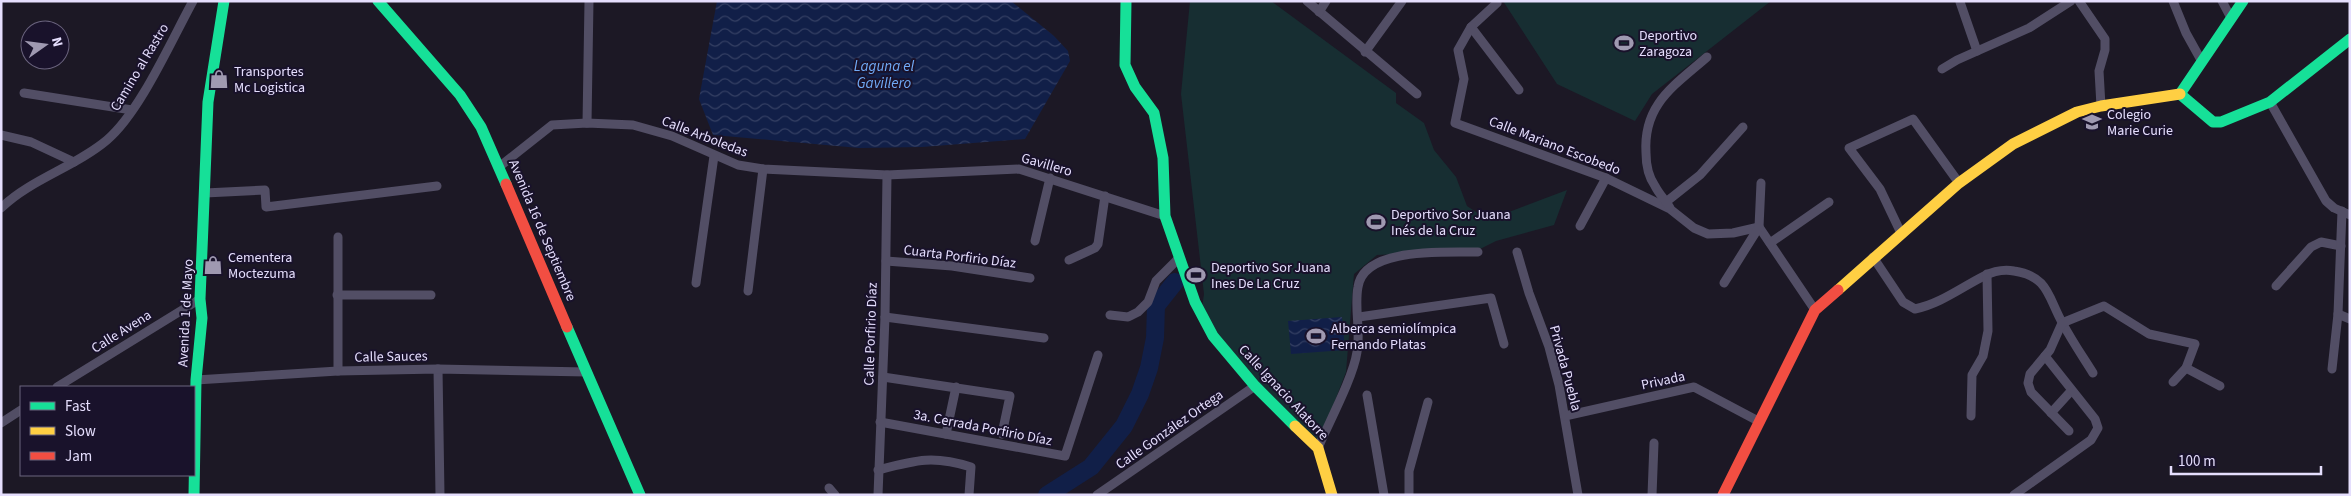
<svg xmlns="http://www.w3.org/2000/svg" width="2351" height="496" viewBox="0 0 2351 496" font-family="'Source Sans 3',sans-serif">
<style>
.green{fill:#172e32}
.water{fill:url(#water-waves)}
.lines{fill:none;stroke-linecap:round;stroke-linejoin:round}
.river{stroke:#111f48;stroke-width:18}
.street{stroke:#524e65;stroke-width:9}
.fast{stroke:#16e098;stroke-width:11}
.slow{stroke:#ffcf43;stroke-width:11}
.jam{stroke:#f24e42;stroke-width:11}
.labels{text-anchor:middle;stroke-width:4;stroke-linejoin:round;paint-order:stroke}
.poi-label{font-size:14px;fill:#e5defd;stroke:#19122b;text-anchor:start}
.street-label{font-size:14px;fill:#e5defd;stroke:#19122b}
.water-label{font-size:15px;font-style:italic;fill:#71abf8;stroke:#19122b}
</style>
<defs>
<pattern id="water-waves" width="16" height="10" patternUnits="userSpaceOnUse" patternTransform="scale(1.25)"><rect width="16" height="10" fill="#111f48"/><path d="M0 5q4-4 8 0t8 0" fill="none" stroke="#343f63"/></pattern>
</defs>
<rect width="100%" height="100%" fill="#1c1825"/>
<g class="green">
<path d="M1190,1H1271L1396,93V103L1424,123L1434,150L1456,177L1467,206L1488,220L1567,190L1554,225L1496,241L1478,250L1377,255L1354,274L1346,372L1318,445L1221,342L1202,308L1204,294L1181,94Z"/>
<path d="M1503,1H1771L1652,94L1635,121L1557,84Z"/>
</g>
<g class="water">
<path d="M717,1H1011L1054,36L1068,51L1070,61L1025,139L922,147L859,148L713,135L699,99Z"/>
<path d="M1342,317L1345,350L1291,354L1288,321Z"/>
</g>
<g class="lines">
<path class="river" d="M1047,495L1091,467L1124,426L1140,394L1149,368L1155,338L1156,306L1175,282"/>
<g class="street">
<path d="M1307,1L1417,94"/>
<path d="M1496,1L1497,3L1471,27L1458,50L1464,79L1455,123L1606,178L1670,209L1694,228L1708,234L1733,233L1759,227L1815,310"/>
<path d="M2079,1L2105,39V50L2099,71L2101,106"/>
<path d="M2173,1L2186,33L2201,60"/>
<path d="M2222,1L2231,18"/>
<path d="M1960,2L1977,51"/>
<path d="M1319,12L1326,1"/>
<path d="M1471,27L1519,90"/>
<path d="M1365,52L1402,1"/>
<path d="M1942,69L1957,60L2029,28L2071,1"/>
<path d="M24,93L132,110"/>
<path d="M2270,102L2326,201L2334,208L2350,215"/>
<path d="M587,123L589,1"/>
<path d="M1,135L31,142L74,162"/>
<path d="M499,167L552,125L587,123L633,125L672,136L738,165L763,169L887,175L1019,169L1165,216"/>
<path d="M205,193L265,190L266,207L437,186"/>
<path d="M1666,202L1700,175L1743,127"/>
<path d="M1,208C31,179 75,167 107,140C140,112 171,41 193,1"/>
<path d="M1670,208C1666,201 1659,194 1655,186C1648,176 1646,165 1646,153C1643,104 1674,86 1707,57"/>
<path d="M1580,226L1606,178"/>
<path d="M1901,233L1880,189L1849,148L1913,119L1959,183"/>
<path d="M338,237V371"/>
<path d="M1035,241L1050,178"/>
<path d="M1770,243L1829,202"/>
<path d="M1517,252L1529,293L1549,347L1559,385L1578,495"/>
<path d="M1873,257L1903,302L1915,309C1940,304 1962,287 1984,276C1994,271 2003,269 2014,271C2049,276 2048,298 2063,324C2072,341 2083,357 2093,373"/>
<path d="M1069,260L1095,248L1098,244L1105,196"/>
<path d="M886,261L952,266L1030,278"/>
<path d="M696,283L714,156"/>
<path d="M1724,283L1759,227L1761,183"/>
<path d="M2276,286L2311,247L2321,242L2341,246"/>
<path d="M748,291L763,169"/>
<path d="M337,295H431"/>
<path d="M2338,314L2350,319"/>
<path d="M1110,315L1128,317L1138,312L1148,302L1156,281L1179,258"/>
<path d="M885,317L1044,338"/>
<path d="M1359,317L1491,298L1504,344"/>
<path d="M2186,368L2220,386"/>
<path d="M438,369L440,495"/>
<path d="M2332,369L2338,314L2342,211"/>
<path d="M883,377L1010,396L1002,434"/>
<path d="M196,380L338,371L438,369L587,372"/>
<path d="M57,387L200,299"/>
<path d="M1367,395L1384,495"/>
<path d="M2051,413L2071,391"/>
<path d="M1565,416L1694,387L1760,422"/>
<path d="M1971,416L1972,375L1983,356L1988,331L1987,274"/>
<path d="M880,422L1065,456L1098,355"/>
<path d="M1,423L21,410"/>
<path d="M2069,431L2031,392L2028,383L2030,374L2050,350L2062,323L2104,306L2149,334L2195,344L2186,368L2173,382"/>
<path d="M946,434L956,387"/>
<path d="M1318,448C1329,422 1353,378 1357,352C1361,331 1354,308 1358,287C1364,246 1447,253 1478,252"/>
<path d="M878,470C916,460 933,455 971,467L969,495"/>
<path d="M829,488L835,495"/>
<path d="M878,495L885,317L887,175"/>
<path d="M1097,495L1255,386"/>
<path d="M1409,495V471L1428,402"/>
<path d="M1652,495L1654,443"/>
<path d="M2014,495L2091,440L2098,428L2095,419L2045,356"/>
</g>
<g class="fast">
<path d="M378,1L460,95L481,127L506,184"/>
<path d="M1126,1L1125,65L1135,87L1154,113L1163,158L1165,216L1195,302L1213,336L1255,386L1295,426"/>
<path d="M2180,94L2213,122H2221L2270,102L2350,39"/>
<path d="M2180,94L2243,1"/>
<path d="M567,327L640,495"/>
<path d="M194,495L196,380L202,318L200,299L208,102L224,1"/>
</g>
<g class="slow">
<path d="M1838,290L1959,183L2013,144L2077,112L2101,106L2180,94"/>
<path d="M1295,426L1318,448L1332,495"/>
</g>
<g class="jam">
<path d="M506,184L567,327"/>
<path d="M1723,495L1815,310L1838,290"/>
</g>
</g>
<defs>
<g id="stadium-bare" transform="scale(1.5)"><path d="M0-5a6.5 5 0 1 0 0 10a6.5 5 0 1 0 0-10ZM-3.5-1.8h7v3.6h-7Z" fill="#9f99b1" stroke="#19122b" stroke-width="2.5" paint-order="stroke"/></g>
<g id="shop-bare" transform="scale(1.5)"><path d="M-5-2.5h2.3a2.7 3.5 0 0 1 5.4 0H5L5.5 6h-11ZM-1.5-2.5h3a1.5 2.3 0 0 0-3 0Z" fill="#9f99b1" stroke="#19122b" stroke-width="2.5" paint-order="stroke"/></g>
<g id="school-bare" transform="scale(1.5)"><path d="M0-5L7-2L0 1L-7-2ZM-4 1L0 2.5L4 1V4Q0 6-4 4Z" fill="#9f99b1" stroke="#19122b" stroke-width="2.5" paint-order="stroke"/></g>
</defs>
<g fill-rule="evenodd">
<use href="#stadium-bare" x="1624" y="43"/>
<use href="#shop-bare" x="219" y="79"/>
<use href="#school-bare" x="2092" y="122"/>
<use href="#stadium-bare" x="1376" y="222"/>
<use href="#shop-bare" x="213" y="265"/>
<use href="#stadium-bare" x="1196" y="275"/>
<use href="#stadium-bare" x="1316" y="336"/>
</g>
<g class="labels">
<g class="poi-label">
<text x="1639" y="40">Deportivo<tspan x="1639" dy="16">Zaragoza</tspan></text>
<text x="234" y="76">Transportes<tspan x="234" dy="16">Mc Logistica</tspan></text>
<text x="2107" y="119">Colegio<tspan x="2107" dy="16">Marie Curie</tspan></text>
<text x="1391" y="219">Deportivo Sor Juana<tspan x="1391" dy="16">Inés de la Cruz</tspan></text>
<text x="228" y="262">Cementera<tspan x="228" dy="16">Moctezuma</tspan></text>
<text x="1211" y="272">Deportivo Sor Juana<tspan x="1211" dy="16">Ines De La Cruz</tspan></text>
<text x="1331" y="333">Alberca semiolímpica<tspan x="1331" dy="16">Fernando Platas</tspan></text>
</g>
<g class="street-label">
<text transform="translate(139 67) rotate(-59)" y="5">Camino al Rastro</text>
<text transform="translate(705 136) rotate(21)" y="5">Calle Arboledas</text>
<text transform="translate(1555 145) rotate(21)" y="5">Calle Mariano Escobedo</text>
<text transform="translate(1047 164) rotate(16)" y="5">Gavillero</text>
<text transform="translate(543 230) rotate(67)" y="5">Avenida 16 de Septiembre</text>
<text transform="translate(960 256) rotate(7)" y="5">Cuarta Porfirio Díaz</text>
<text transform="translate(185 313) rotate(-87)" y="5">Avenida 1 de Mayo</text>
<text transform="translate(121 331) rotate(-32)" y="5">Calle Avena</text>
<text transform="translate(870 334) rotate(-88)" y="5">Calle Porfirio Díaz</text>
<text transform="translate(391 356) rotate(-1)" y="5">Calle Sauces</text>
<text transform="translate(1566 368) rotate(75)" y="5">Privada Puebla</text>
<text transform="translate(1663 380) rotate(-12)" y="5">Privada</text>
<text transform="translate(1284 392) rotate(47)" y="5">Calle Ignacio Alatorre</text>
<text transform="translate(983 427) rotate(11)" y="5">3a. Cerrada Porfirio Díaz</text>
<text transform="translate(1169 429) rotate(-35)" y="5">Calle González Ortega</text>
</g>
<g class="water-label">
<text x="884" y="71">Laguna el<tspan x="884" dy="17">Gavillero</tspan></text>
</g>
</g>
<rect width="2351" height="496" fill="none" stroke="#e5defd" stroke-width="5"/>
<rect x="20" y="386" width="175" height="90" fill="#19122b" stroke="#6b647f"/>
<rect x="30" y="402" width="25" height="8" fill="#16e098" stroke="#6b647f"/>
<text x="65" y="411" font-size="15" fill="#e5defd">Fast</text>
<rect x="30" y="427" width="25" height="8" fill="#ffcf43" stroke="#6b647f"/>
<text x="65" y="436" font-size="15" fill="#e5defd">Slow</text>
<rect x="30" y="452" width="25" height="8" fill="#f24e42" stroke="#6b647f"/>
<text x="65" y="461" font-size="15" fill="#e5defd">Jam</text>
<g transform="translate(45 45) rotate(76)"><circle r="24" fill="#19122b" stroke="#6b647f"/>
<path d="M0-4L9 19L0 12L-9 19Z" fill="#9f99b1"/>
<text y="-8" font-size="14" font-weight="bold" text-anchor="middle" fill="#e5defd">N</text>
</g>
<path d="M2171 466v8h150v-8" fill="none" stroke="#e5defd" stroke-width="2.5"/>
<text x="2178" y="466" font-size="15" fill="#e5defd" stroke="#19122b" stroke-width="4" paint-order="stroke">100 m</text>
</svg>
